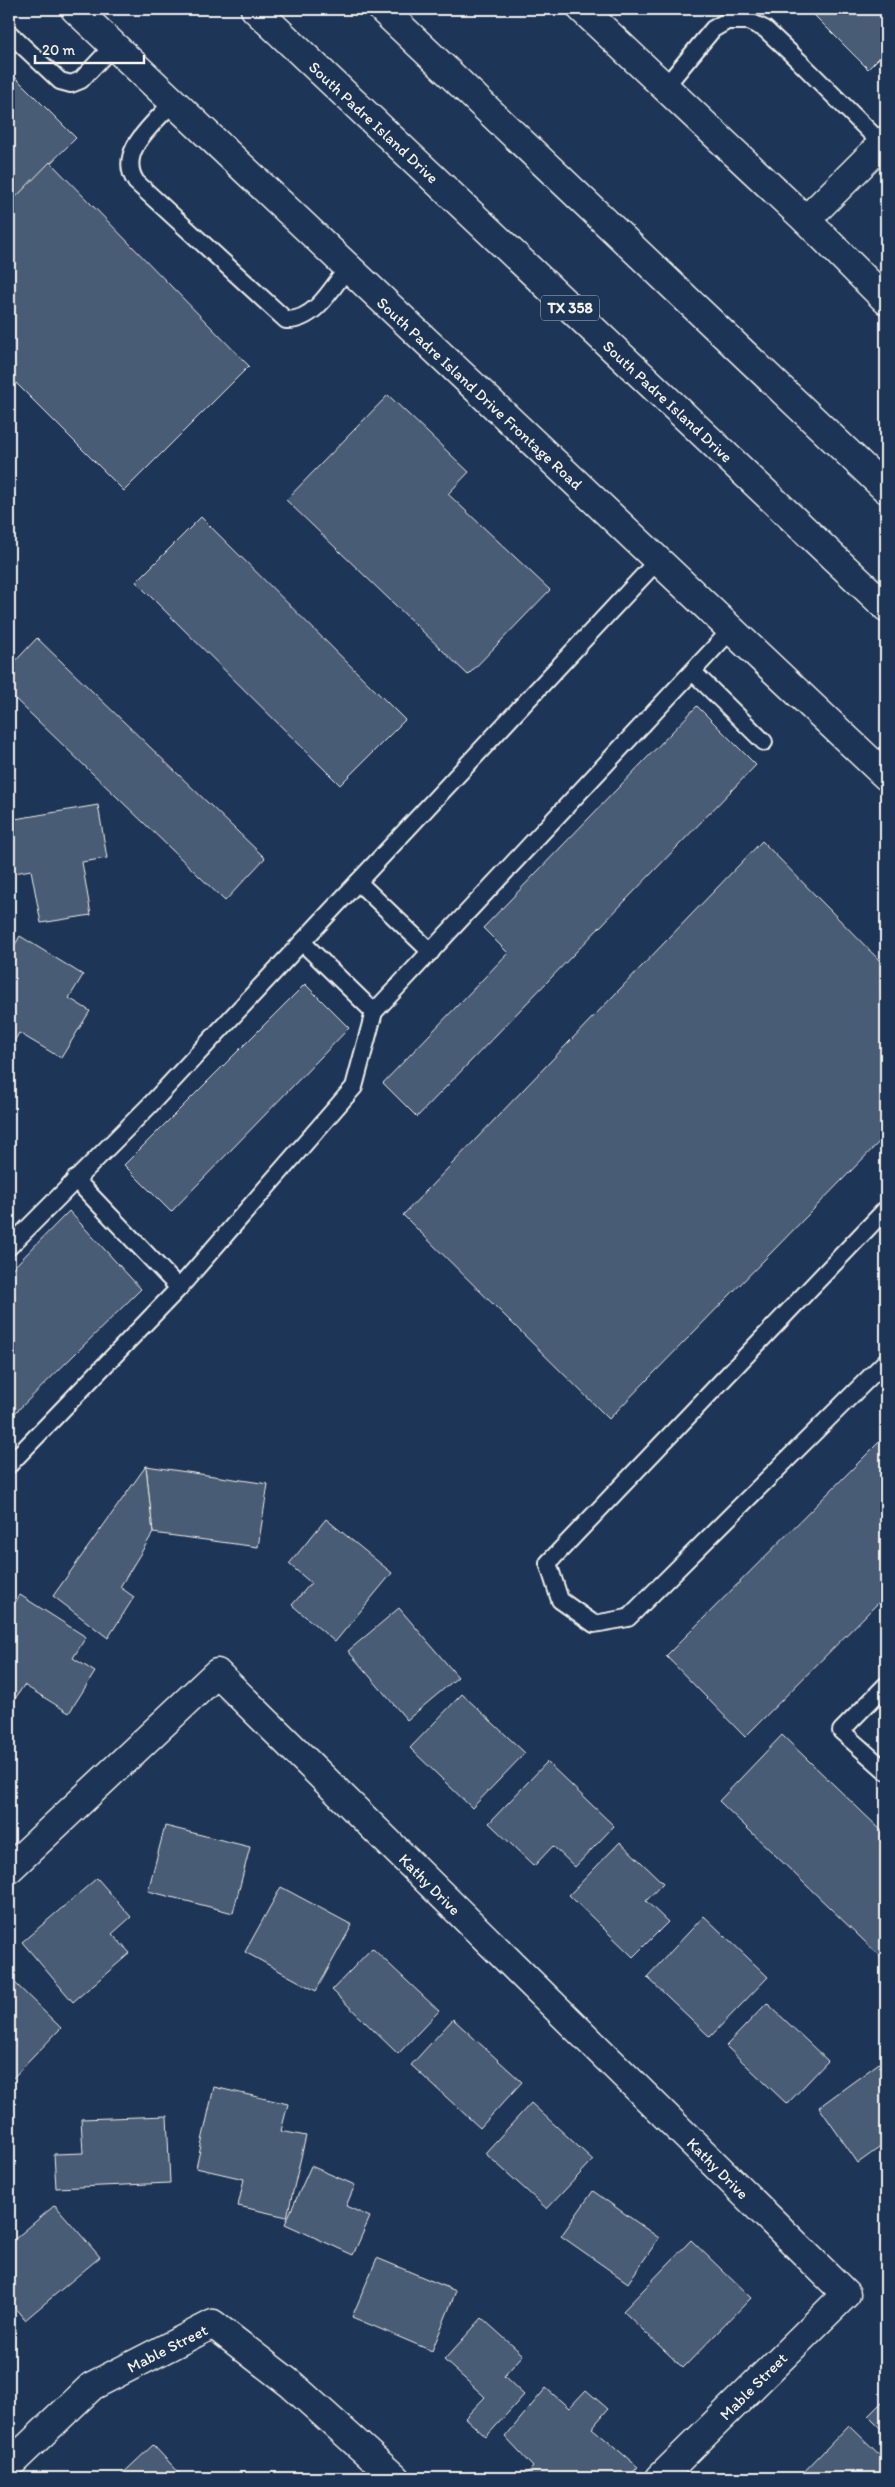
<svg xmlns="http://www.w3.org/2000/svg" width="895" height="2487" viewBox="0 0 895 2487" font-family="Itim,sans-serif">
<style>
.building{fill:#485b74;stroke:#f4f1e8}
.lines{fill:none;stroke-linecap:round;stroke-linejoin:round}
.service-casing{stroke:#f4f1e8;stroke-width:20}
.minor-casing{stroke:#f4f1e8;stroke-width:31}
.tertiary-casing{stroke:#f4f1e8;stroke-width:31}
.secondary-casing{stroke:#f4f1e8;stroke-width:31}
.motorway-casing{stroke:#f4f1e8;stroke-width:31}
.service{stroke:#1d3557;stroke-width:16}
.minor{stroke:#1d3557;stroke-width:28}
.tertiary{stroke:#1d3557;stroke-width:28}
.secondary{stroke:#1d3557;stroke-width:28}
.motorway{stroke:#1d3557;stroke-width:28}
.labels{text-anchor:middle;stroke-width:4;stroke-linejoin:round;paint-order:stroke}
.shield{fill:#1d3557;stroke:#b4b9bc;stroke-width:1}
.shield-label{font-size:15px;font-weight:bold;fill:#f4f1e8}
.street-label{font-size:16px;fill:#f4f1e8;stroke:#1d3557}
</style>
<rect width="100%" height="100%" fill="#1d3557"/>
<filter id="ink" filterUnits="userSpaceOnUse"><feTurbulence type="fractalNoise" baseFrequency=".02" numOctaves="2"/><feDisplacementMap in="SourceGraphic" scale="10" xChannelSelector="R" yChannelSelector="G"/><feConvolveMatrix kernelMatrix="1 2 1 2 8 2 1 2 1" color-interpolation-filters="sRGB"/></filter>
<g filter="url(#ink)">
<g class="building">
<path d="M808,9H886V51L868,69Z"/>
<path d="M9,71L76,138L9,204Z"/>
<path d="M50,162L249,366L124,491L9,376V204Z"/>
<path d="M388,395L469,472L448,494L550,590L468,675L286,500Z"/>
<path d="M201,517L405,720L340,785L136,582Z"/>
<path d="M37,638L265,858L225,901L9,693V668Z"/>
<path d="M697,706L756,765L417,1117L383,1083L508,953L483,928Z"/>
<path d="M98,805L107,858L82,862L91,915L41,923L31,870L9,874V820Z"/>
<path d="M762,841L886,967V1135L609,1419L403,1215Z"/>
<path d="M20,936L83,975L69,998L90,1011L61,1058L19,1033L9,1050V955Z"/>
<path d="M305,984L349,1028L171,1212L124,1165Z"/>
<path d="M69,1211L141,1289L9,1419V1272Z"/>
<path d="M886,1435V1595L745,1737L666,1656Z"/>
<path d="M146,1466L268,1484L258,1547L153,1533Z"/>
<path d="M146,1466L153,1533L120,1587L134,1597L108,1638L53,1596Z"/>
<path d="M326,1519L392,1573L335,1642L292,1605L311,1583L289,1564Z"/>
<path d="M20,1595L86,1637L73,1658L95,1672L69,1713L24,1685L11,1705L9,1704V1612Z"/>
<path d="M399,1608L458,1677L407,1720L348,1651Z"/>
<path d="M462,1694L525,1753L472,1808L410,1748Z"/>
<path d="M782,1735L886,1835V1962L719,1801Z"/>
<path d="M547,1762L614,1826L575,1867L553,1846L534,1866L489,1823Z"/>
<path d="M165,1826L250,1847L233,1913L148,1891Z"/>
<path d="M620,1842L663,1883L646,1901L668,1922L633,1957L569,1895Z"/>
<path d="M97,1878L131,1917L112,1934L130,1953L73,2002L22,1942Z"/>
<path d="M281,1887L352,1925L316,1991L245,1952Z"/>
<path d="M704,1916L768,1977L710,2037L647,1977Z"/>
<path d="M372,1948L439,2011L398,2054L332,1990Z"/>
<path d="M9,1977L61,2028L9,2082Z"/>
<path d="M767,2003L828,2061L787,2104L726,2046Z"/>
<path d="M453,2019L522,2082L480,2128L411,2065Z"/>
<path d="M886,2058V2143L858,2163L819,2107Z"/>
<path d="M214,2087L288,2104L281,2131L306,2136L287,2217L238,2206L244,2179L196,2168Z"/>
<path d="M531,2103L593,2160L547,2209L485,2153Z"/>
<path d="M167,2116L170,2183L56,2188L54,2154L83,2153L81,2119Z"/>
<path d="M311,2166L355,2185L346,2206L370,2217L353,2255L285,2224Z"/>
<path d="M593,2191L659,2238L628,2283L561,2236Z"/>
<path d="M55,2205L100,2257L25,2320L9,2301V2244Z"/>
<path d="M691,2240L751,2298L683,2368L623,2311Z"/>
<path d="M377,2258L456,2291L432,2351L352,2317Z"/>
<path d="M482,2318L523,2355L504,2376L524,2395L486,2437L465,2418L485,2397L444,2360Z"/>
<path d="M546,2388L569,2408L586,2390L608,2409L592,2428L638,2467L627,2478H523L533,2467L505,2437Z"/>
<path d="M886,2398V2434L868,2416Z"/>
<path d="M849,2425L886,2461V2478H798Z"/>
<path d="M153,2445L184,2478H118Z"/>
</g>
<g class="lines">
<g class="service-casing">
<g id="service">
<path d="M9,33L60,81L71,84L81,80L114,45"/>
<path d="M665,87L713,29L727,21H748L765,29L799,61L882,144"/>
<path d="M173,102C153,125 116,152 136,182L286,320C315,321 332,288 348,267"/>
<path d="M693,672L764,742"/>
<path d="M358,882L431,952"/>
<path d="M302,942L374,1012"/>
<path d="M75,1179L179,1288"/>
<path d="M886,1209L548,1563L560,1600L594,1624L628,1618L886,1361"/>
<path d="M9,1247L150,1105L658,560"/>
<path d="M9,1465L179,1288L354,1087L374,1012L731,630"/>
<path d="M886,1685L841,1731L886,1771"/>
</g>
</g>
<g class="minor-casing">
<g id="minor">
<path d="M9,1869L217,1673L846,2294L660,2478"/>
<path d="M9,2465L92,2386L213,2324L292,2385L395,2478"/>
</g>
</g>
<g class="tertiary-casing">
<path id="tertiary" d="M806,220L886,140"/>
</g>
<g class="secondary-casing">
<g id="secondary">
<path d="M75,9L886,776"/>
<path d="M582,9L806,220L886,300"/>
</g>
</g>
<g class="motorway-casing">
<g id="motorway">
<path d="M255,9L886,607"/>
<path d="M382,9L886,489"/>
</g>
</g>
<use href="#service" class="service"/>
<use href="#minor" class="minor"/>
<use href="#tertiary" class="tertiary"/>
<use href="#secondary" class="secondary"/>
<use href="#motorway" class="motorway"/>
</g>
</g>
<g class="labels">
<rect class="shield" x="541" y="295.5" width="58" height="25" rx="4"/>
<g class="shield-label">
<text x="570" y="313">TX 358</text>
</g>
<g class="street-label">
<text transform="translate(374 122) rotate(43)" y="6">South Padre Island Drive</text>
<text transform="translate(480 393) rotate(43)" y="6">South Padre Island Drive Frontage Road</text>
<text transform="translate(668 401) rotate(43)" y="6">South Padre Island Drive</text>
<text transform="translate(430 1884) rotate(45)" y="6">Kathy Drive</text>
<text transform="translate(718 2168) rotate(45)" y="6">Kathy Drive</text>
<text transform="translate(167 2348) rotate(-27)" y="6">Mable Street</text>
<text transform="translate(753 2386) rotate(-45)" y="6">Mable Street</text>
</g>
</g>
<rect width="895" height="2487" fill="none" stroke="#1d3557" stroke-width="30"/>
<rect x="15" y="15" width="865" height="2457" fill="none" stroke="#f4f1e8" stroke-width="2" filter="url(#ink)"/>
<path d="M35 55v8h109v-8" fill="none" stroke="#f4f1e8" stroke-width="2.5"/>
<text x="42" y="55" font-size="15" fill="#f4f1e8" stroke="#1d3557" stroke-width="4" paint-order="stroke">20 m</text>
</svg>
